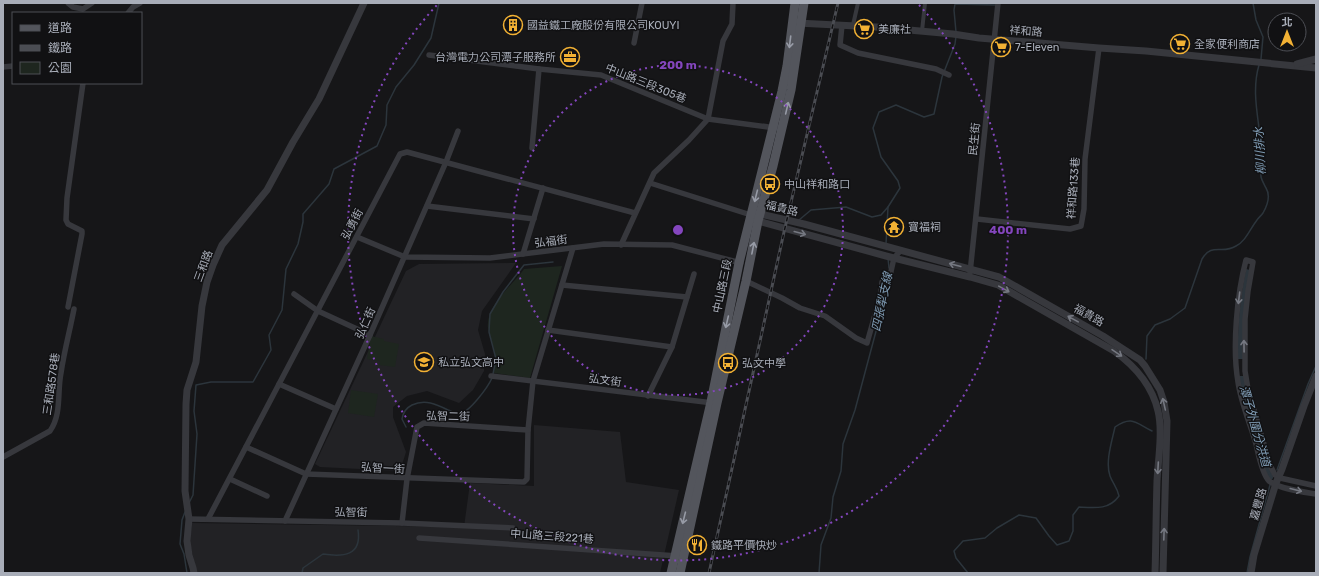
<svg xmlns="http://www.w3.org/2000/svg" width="1319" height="576" viewBox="0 0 1319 576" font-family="Rubik,'Noto Sans TC',sans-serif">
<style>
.built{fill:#222225}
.green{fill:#1e261f}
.water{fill:#2c353c}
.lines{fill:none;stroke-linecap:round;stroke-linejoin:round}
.stream{stroke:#2c353c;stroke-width:1.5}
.canal{stroke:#2c353c;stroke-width:6}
.pedestrian{stroke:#37383d;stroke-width:4}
.minor{stroke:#37383d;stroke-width:5.5}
.tertiary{stroke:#37383d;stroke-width:7}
.primary{stroke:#53555c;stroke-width:9}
.rail-casing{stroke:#4a4c52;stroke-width:3}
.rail{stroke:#111113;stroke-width:1.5;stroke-dasharray:4.5;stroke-linecap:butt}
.oneway{stroke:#979ba6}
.oneway2{stroke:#757881}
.ring{fill:none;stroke:#8446be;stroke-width:2;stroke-dasharray:2 4}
.labels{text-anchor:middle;stroke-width:3;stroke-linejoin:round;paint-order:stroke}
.poi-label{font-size:11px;fill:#a8adb8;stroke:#111113;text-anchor:start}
.street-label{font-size:11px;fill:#a8adb8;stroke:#111113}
.water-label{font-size:12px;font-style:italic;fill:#7f9bb3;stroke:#111113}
.centre{fill:#8446be;stroke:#111113;stroke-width:2}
.ring-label{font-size:12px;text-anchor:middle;font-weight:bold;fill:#8446be;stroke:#111113;stroke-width:3;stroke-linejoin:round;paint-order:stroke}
</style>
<rect width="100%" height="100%" fill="#161618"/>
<g class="built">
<path d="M516,263L482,311L478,330L485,354L484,371L473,390L459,403L427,391L407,396L393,407V417L406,452L400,471L320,467L315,464L406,271L419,264Z"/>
<path d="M534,425L620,432L626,482L679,490L660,573H197L190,544L192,523L464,527L470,483L534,486Z"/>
</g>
<g class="green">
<path d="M562,266L530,378L494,373C494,368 496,363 495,358C495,348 490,338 488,328C485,306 513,285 524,269Z"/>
<path d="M371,336L384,339V341L399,344L395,367L379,365L380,361L367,359Z"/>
<path d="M351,390L378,394L374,417L348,413Z"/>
</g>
<g class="water">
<path d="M1246,269L1250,270L1243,359H1238C1237,329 1240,299 1246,269Z"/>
<path d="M1239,376H1244L1270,469L1265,470L1239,383Z"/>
</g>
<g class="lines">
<g class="stream">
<path d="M1253,3L1256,20L1263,37L1261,59"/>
<path d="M956,32L954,10L955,4L997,5"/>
<path d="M799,220L811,210L846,207L872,217L881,215L888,207"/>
<path d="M886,244L888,207L900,188L898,181L881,157L873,128L879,112L896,105L924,117L934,114L942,77L955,44L956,36"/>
<path d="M888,258L889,268"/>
<path d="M1146,359L1147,336L1155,325L1170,319L1185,308L1202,259C1212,242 1222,255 1236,246C1246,241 1250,229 1257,220C1258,218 1261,216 1263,213C1267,206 1271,196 1266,188C1264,184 1262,181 1261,177C1260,167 1262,157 1261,146C1259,119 1251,92 1259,65"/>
<path d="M493,374L496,359L489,332L490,314L503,292L524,265L553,262"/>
<path d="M406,427L402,419C403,412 406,408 412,405C425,399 436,404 448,410C451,411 456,414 459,414C469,413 488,387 492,378"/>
<path d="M1277,470L1308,384L1316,366"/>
<path d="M189,503L193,495L197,434L194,411L196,385L211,382H253L271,350L269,335L282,310L286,269L298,244L303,222V214L329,184L334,169L377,146L386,125L387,105L396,87L414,65L431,38L439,3"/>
<path d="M185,512L182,520L180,544L184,554L187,573"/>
<path d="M302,573L303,568L323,554C343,557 362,556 358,530"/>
<path d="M819,573L821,545L831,518L833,497L841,471L843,444L855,410L883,305L887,280"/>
<path d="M968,573L956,558L954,551L963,541L985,538L997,528L1019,515L1036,518L1049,536L1057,545L1069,541L1073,531V515L1079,507C1095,508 1109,510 1119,496C1117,487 1113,484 1110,476C1105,462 1112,441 1115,427C1132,415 1136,423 1152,431"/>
<path d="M1247,573L1250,557L1270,485"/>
</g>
<path class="canal" d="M1264,462L1270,477"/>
<g class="pedestrian">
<path d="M853,25L858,3"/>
<path d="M922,31L925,3"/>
</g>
<g class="minor">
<path d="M68,3L73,7L83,9L92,3"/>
<path d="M128,13L133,7L140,3"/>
<path d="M842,25L840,45L858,53L936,69L949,75"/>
<path d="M634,43L642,3"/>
<path d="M429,55L539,69L601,75L708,119L776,128"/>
<path d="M3,67L13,66"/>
<path d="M532,148L539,69"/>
<path d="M650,183L751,215"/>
<path d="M427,206L534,219"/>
<path d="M977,219L1070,229L1081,226L1084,209L1085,159L1099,48"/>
<path d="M357,237L405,257L490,258L604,244L672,245L741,263"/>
<path d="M621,245L654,173L689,140L708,119L723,41L732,24L733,3"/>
<path d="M523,254L543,188"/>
<path d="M970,273L998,3"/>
<path d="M746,281L782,298L800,308L825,316L856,338L867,343L880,297L882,282L890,276L894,258L901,250"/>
<path d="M562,285L687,297"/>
<path d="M294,294L318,311L370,335"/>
<path d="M68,307L82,234V231L68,224L66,220L67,198L83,83"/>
<path d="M548,330L672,347"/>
<path d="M491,376L713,403"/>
<path d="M279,384L336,409"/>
<path d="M648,396L672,347L694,274"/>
<path d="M246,447L306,474L524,482L527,479L528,430L533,381L573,248"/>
<path d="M3,457L50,431C62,414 57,392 61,373C64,352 70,330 74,309"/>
<path d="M230,479L267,496"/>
<path d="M1316,486L1280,478L1275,475L1270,465L1248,389L1245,371V319L1248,291L1253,262L1246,260C1237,294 1232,347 1238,382C1241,403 1250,423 1256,444C1258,453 1262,474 1269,481C1279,489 1304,492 1316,494"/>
<path d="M189,519L402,523L513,528"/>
<path d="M208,519L400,154L407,152L635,213"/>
<path d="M285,521L370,335L446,162L458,131"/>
<path d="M402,523L407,479L417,427L424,423L528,430"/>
<path d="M419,538L678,556"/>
</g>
<g class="tertiary">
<path d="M797,23L876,27L953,34L979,38L1099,48L1146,51L1316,68"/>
<path d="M1297,64L1316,59"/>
<path d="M755,214H760L804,224L999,277L1103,336L1140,360L1145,366L1160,390L1164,402L1167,421L1163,573"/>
<path d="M755,219L758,221L886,256L970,277L998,285L1114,351C1135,366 1152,385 1158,411C1163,431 1158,461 1157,481C1156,512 1156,543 1155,573"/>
<path d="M194,573L193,568L189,555L187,541L189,519L185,491L186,404L187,390L196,362L202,306L207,282L213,265L222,245L267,190L293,142L319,99L364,3"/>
<path d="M1251,573L1254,555L1276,483L1282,469L1304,406L1316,376"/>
</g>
<g class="primary">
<path d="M671,573L711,402L739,263L782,91L787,66L795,3"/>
<path d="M680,573L717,403L746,281L758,221L773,166L791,90L804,3"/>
</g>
<g class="rail-casing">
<path id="rail" d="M709,573L784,232L838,3"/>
</g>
<use href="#rail" class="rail"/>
</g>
<defs><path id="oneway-shaft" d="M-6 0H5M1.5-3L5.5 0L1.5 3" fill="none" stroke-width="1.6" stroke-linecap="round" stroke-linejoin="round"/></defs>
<g class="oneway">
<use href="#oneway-shaft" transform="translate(790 42) rotate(97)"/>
<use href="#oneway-shaft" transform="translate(787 108) rotate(-77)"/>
<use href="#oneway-shaft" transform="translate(756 196) rotate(104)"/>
<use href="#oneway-shaft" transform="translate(753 248) rotate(-79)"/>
<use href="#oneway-shaft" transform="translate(727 322) rotate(103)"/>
<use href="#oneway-shaft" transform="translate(684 518) rotate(104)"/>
</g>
<g class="oneway2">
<use href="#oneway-shaft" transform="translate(800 233) rotate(15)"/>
<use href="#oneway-shaft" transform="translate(955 265) rotate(-165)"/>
<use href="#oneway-shaft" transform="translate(1004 289) rotate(29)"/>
<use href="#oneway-shaft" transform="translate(1239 298) rotate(97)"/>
<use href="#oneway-shaft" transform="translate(1073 319) rotate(-151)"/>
<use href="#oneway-shaft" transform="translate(1244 346) rotate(-91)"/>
<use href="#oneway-shaft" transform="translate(1117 353) rotate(34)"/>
<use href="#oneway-shaft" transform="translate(1164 404) rotate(-103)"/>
<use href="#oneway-shaft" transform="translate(1158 468) rotate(93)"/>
<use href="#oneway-shaft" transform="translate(1296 490) rotate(14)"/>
<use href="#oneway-shaft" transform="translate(1164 534) rotate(-88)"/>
</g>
<g class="ring">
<circle cx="678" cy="230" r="165"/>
<path d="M919 5A330 330 0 1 1 437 5"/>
</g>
<defs>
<g id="building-ring" transform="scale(1)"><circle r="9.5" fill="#111113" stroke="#f2b134" stroke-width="1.5"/><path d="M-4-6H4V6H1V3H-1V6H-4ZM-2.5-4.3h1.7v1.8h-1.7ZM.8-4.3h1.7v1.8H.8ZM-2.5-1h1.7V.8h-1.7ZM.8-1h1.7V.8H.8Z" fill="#f2b134"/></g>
<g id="supermarket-ring" transform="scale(1)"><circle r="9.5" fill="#111113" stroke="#f2b134" stroke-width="1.5"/><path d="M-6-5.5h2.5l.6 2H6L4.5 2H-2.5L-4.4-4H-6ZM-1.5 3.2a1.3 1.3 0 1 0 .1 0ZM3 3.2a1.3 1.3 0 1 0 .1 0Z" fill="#f2b134"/></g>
<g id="office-ring" transform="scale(1)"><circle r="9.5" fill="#111113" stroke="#f2b134" stroke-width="1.5"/><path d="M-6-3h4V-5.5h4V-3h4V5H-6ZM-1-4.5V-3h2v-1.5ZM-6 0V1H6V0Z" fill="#f2b134"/></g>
<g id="bus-ring" transform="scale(1)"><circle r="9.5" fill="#111113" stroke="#f2b134" stroke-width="1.5"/><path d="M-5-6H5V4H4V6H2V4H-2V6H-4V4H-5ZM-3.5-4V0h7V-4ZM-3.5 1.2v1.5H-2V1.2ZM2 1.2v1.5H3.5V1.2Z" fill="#f2b134"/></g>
<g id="temple-ring" transform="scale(1)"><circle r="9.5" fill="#111113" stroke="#f2b134" stroke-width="1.5"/><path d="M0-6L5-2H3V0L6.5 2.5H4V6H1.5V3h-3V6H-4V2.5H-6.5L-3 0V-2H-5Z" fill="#f2b134"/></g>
<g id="school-ring" transform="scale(1)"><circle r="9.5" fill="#111113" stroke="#f2b134" stroke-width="1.5"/><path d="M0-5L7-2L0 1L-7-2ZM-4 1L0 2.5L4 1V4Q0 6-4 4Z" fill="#f2b134"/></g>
<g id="restaurant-ring" transform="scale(1)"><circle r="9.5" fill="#111113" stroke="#f2b134" stroke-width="1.5"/><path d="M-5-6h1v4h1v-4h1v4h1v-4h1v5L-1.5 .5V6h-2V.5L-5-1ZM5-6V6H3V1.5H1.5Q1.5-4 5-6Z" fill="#f2b134"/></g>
</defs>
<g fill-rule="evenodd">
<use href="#building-ring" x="513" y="25"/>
<use href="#supermarket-ring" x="864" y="29"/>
<use href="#supermarket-ring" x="1180" y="44"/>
<use href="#supermarket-ring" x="1001" y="47"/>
<use href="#office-ring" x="570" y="57"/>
<use href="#bus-ring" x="770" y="184"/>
<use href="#temple-ring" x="894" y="227"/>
<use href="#school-ring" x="424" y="362"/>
<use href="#bus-ring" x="728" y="363"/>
<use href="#restaurant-ring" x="697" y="545"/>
</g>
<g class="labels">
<g class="poi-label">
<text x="527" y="29">國益鐵工廠股份有限公司KOUYI</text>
<text x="878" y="33">美廉社</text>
<text x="1194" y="48">全家便利商店</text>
<text x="1015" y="51">7-Eleven</text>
<text x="556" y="61" text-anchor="end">台灣電力公司潭子服務所</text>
<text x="784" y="188">中山祥和路口</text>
<text x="908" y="231">寶福祠</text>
<text x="438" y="366">私立弘文高中</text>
<text x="742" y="367">弘文中學</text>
<text x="711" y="549">鐵路平價快炒</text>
</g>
<g class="street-label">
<text transform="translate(1026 31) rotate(4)" y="4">祥和路</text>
<text transform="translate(646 83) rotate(22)" y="4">中山路三段305巷</text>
<text transform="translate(974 139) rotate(-84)" y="4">民生街</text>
<text transform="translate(1073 188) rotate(-86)" y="4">祥和路133巷</text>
<text transform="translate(782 208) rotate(13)" y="4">福貴路</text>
<text transform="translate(352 224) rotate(-62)" y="4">弘勇街</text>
<text transform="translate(551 241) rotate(-7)" y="4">弘福街</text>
<text transform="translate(203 266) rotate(-70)" y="4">三和路</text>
<text transform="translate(722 286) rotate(-78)" y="4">中山路三段</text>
<text transform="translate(1089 315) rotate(29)" y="4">福貴路</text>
<text transform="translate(365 323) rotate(-66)" y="4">弘仁街</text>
<text transform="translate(605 380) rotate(7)" y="4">弘文街</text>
<text transform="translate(51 384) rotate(-82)" y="4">三和路578巷</text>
<text transform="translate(448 416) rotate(1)" y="4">弘智二街</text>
<text transform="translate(383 468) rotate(3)" y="4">弘智一街</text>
<text transform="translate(1258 504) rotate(-74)" y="4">嘉豐路</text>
<text transform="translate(351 512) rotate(1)" y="4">弘智街</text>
<text transform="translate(552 536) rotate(4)" y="4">中山路三段221巷</text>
</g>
<g class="water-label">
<text transform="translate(1260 151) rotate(-93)" y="4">柳川排水</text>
<text transform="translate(882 302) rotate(-78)" y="4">四張犁支線</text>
<text transform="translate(1255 426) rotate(74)" y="4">潭子外圍分洪道</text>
</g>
</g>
<circle cx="678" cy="230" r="6" class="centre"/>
<g class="ring-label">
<text x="678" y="69">200 m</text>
<text x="1008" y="234">400 m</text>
</g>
<rect width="1319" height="576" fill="none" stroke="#a8adb8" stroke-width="8"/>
<rect x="12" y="12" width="130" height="72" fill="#111113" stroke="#4d4f55"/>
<rect x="20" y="25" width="20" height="6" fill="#53555c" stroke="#4d4f55"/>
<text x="48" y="32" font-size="12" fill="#a8adb8">道路</text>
<rect x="20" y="45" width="20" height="6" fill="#4a4c52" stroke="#4d4f55"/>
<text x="48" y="52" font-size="12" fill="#a8adb8">鐵路</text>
<rect x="20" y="62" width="20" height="12" fill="#1e261f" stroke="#4d4f55"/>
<text x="48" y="72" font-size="12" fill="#a8adb8">公園</text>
<g transform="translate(1287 32)"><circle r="19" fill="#111113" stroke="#4d4f55"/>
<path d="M0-3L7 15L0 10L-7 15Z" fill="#f2b134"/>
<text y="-6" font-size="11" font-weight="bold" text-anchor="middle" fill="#a8adb8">北</text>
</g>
</svg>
